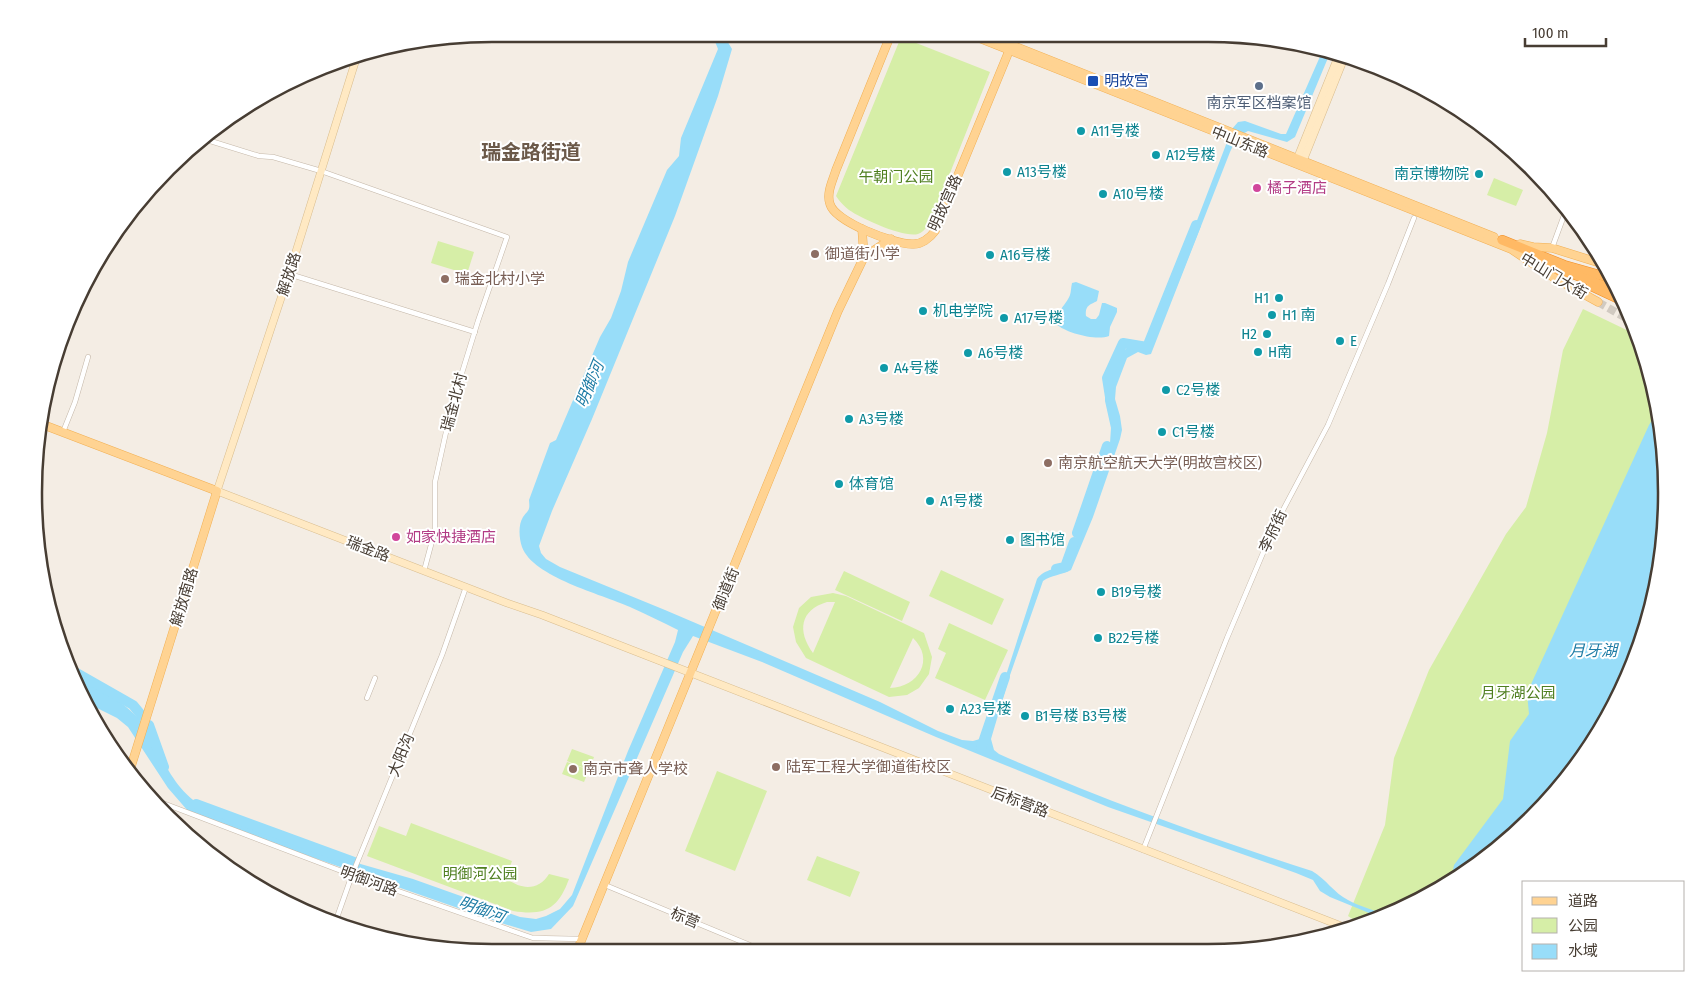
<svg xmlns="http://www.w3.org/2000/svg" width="1700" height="986" viewBox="0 0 1700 986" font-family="'Fira Sans Condensed','Noto Sans SC',sans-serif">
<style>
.green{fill:#d6eea7;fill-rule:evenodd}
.water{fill:#98ddf9}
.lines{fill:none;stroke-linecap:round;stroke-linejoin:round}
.river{stroke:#98ddf9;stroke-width:10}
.primary-tunnel{stroke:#d1cac1;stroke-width:8;stroke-dasharray:8 4;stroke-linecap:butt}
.street-casing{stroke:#c4b7a8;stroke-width:5.5}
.secondary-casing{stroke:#d9bd8e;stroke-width:8}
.primary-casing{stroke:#f1b055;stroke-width:9}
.highway-casing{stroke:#ef8c23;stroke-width:10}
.street{stroke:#fff;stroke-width:4.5}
.secondary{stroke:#ffe9c3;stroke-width:7}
.primary{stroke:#ffd392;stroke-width:8}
.highway{stroke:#ffb964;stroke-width:9}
.transit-dot{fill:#1a4fb4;stroke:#fff;stroke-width:2}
.service-dot{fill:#5c6f8a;stroke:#fff;stroke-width:2}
.culture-dot{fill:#0f9aa8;stroke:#fff;stroke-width:2}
.hotel-dot{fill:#d1479c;stroke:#fff;stroke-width:2}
.education-dot{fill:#8d6e63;stroke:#fff;stroke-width:2}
.labels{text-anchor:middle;stroke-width:4;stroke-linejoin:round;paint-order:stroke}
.transit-label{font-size:15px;fill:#164399;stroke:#fff;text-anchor:start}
.service-label{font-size:15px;fill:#4e5e75;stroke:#fff}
.culture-label{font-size:15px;fill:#0d838f;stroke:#fff;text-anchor:start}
.street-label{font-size:15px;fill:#473d33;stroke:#fff}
.park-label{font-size:15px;fill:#4f7f20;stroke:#fff}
.hotel-label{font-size:15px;fill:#b23c85;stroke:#fff;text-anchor:start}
.education-label{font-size:15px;fill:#785e54;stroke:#fff;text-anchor:start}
.water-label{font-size:16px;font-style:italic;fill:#1e7ca5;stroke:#fff}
.district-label{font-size:20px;font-weight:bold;fill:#6b5949;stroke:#fff}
.rim{fill:none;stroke:#473d33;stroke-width:2.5}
</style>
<rect width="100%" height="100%" fill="#f4ede4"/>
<g class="green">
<path d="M901,37L990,72L933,216C929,223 926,231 918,234C904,238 862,219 849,210C844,206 840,202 836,196Z"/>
<path d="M1494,178L1523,190L1516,206L1487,195Z"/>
<path d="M438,241L474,252L467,274L431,263Z"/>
<path d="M1583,309L1637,335L1657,403L1666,493L1657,582L1631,668L1589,748L1532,818L1437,891L1361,925L1348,916L1385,825L1394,758L1429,670L1506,534L1526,507L1547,433L1563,350Z"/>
<path d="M941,570L1004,599L992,625L929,596Z"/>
<path d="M844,571L910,602L902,621L835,590Z"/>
<path d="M833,593L846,596L924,633L932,657L929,674L919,688L907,695L889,697L806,658L796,642L793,627L799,608L811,597ZM827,602H835L813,653C797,631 800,610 827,602ZM913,638C935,659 919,687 890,688Z"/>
<path d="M949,623L1008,650L985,700L935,678L946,653L938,649Z"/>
<path d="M572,749L594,757L589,770L567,761Z"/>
<path d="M567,762L589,770L584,782L562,774Z"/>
<path d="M717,771L767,791L735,871L685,851Z"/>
<path d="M411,823L512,861L506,878C520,890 539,891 549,874L569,879C558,909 545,916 513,911L367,856L379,826L406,836Z"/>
<path d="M817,856L860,872L850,897L807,880Z"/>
</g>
<g class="water">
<path d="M712,34H723L732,49L718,96L675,216L592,419L552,511L539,546L541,553L546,559L560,567L665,610L880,702L938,731L962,740L973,741L980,739L987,734L1037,579C1045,568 1058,570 1068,562L1104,465L1110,443L1111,428L1105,401V392L1111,373L1120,354L1128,347L1146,346L1148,343L1170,291L1232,129L1238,122L1245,121L1281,134H1286L1322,52L1330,53L1295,137L1287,142L1248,131L1237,137L1230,152L1151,354L1146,355L1138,352L1127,358L1116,387L1115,399L1120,416L1122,430L1120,439L1093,517L1071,570C1062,575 1051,575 1043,581L1009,678L991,739L994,750L999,754C1101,799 1206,837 1312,871C1326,879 1334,893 1348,900C1359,906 1373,910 1385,914L1379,917L1330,897L1320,891L1313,880L1296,873L1108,807L936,737L762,662L693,636L683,652L573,906L551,929L531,932L501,923L280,846L188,811L168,788L128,727L117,718L89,704L72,675C103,689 131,705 151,734C156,741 158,750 162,758C174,783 188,800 213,813L357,863L413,879L520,917L536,919L546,916L560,909L572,895L628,751L675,642L678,630C662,622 646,614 630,607C601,594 533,577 522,547C519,538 518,525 523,517C529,509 530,511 529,500L550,443L556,440L600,337L611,318L621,291L628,262L667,170L679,156L681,138L718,49Z"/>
<path d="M1076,282L1099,291L1097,301C1090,305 1085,305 1086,316L1091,319H1096L1099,315L1102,303H1105L1117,308V312L1110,327L1109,336C1096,341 1066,333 1056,324C1058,308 1065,307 1070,295C1071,292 1071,287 1072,283Z"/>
<path d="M1658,411L1666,493L1657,582L1631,668L1589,748L1532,818L1451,880L1454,865L1503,799L1510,741L1529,714L1527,693L1649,425Z"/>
</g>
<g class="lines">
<g class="river">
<path d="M1110,397L1107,378L1123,343L1147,347L1196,225"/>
<path d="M1077,533L1107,446"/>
<path d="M1056,569L1065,567L1074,542"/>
<path d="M68,668L133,705L142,716"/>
<path d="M149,725L164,767"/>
<path d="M981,748L1005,677"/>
<path d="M196,804L354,862"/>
</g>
<path class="primary-tunnel" d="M1598,302L1633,322"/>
<g class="street-casing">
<g id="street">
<path d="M204,139L259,156L273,157L321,171L507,237L478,321L452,405L435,482V530L424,571"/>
<path d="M1552,248L1566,210"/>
<path d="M289,274L475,332"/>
<path d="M63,432L75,402L88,357"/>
<path d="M367,698L375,678"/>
<path d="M160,802L352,875L533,938L582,939"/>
<path d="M1143,850L1227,638L1274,527L1328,425L1388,284L1414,218"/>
<path d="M605,885L764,951"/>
<path d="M335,923L352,875L442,655L466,587"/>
</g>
</g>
<g class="secondary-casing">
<g id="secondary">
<path d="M1298,164L1297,159L1338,57L1345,58"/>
<path d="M1300,164L1303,161L1345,56"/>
<path d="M212,489L507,603L542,615L1349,929"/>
<path d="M216,494L289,274L357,56"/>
</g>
</g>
<g class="primary-casing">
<g id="primary">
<path d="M891,34L836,170C833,180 826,193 830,204C835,222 894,244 912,244C921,245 930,238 935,231L1016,34"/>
<path d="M969,34L1511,249L1553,277L1598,302"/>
<path d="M984,34L1494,237"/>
<path d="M862,229L864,257"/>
<path d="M1520,244L1533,247L1552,248L1603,264"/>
<path d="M44,425L217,491L129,773"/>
<path d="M577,951L838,311L864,257L891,239"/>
</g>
</g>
<g class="highway-casing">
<g id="highway">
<path d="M1502,240L1564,265L1610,278"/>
<path d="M1539,261L1564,273"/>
<path d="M1560,269L1617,291"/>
<path d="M1591,286L1623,301"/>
</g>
</g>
<use href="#street" class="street"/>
<use href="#secondary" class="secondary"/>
<use href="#primary" class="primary"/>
<use href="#highway" class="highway"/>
</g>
<rect class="transit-dot" x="1087" y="75" width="12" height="12" rx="2.5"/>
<circle class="service-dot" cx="1259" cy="86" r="5"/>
<g class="culture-dot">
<circle cx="1081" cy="131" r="5"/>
<circle cx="1156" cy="155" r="5"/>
<circle cx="1007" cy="172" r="5"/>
<circle cx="1479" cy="174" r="5"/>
<circle cx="1103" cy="194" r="5"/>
<circle cx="990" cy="255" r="5"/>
<circle cx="1279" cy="298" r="5"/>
<circle cx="923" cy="311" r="5"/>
<circle cx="1272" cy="315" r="5"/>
<circle cx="1004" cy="318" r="5"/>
<circle cx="1267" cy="334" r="5"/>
<circle cx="1340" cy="341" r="5"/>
<circle cx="1258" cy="352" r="5"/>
<circle cx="968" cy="353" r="5"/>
<circle cx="884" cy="368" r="5"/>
<circle cx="1166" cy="390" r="5"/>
<circle cx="849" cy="419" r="5"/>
<circle cx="1162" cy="432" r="5"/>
<circle cx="839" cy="484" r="5"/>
<circle cx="930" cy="501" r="5"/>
<circle cx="1010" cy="540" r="5"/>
<circle cx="1101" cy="592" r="5"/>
<circle cx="1098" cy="638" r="5"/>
<circle cx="950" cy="709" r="5"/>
<circle cx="1025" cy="716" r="5"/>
</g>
<g class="hotel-dot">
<circle cx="1257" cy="188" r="5"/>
<circle cx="396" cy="537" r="5"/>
</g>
<g class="education-dot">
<circle cx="815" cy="254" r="5"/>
<circle cx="445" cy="279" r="5"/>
<circle cx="1048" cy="463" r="5"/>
<circle cx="776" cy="767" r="5"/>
<circle cx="573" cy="769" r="5"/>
</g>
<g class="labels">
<g class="transit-label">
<text x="1104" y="86">明故宫</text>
</g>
<g class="service-label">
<text x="1259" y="108">南京军区档案馆</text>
</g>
<g class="culture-label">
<text x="1091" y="136">A11号楼</text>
<text x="1166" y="160">A12号楼</text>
<text x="1017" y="177">A13号楼</text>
<text x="1469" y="179" text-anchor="end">南京博物院</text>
<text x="1113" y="199">A10号楼</text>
<text x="1000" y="260">A16号楼</text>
<text x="1269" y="303" text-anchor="end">H1</text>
<text x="933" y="316">机电学院</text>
<text x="1282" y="320">H1 南</text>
<text x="1014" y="323">A17号楼</text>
<text x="1257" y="339" text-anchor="end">H2</text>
<text x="1350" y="346">E</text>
<text x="1268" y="357">H南</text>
<text x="978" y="358">A6号楼</text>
<text x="894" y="373">A4号楼</text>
<text x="1176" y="395">C2号楼</text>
<text x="859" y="424">A3号楼</text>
<text x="1172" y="437">C1号楼</text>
<text x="849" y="489">体育馆</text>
<text x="940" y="506">A1号楼</text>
<text x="1020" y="545">图书馆</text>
<text x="1111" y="597">B19号楼</text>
<text x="1108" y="643">B22号楼</text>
<text x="960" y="714">A23号楼</text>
<text x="1035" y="721">B1号楼 B3号楼</text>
</g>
<g class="street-label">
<text transform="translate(1240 142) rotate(22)" y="5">中山东路</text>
<text transform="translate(945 203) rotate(-66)" y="5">明故宫路</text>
<text transform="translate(289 274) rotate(-72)" y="5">解放路</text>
<text transform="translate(1554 276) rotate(31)" y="5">中山门大街</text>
<text transform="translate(454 402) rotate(-75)" y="5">瑞金北村</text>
<text transform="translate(1273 531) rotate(-65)" y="5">李府街</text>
<text transform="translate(368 549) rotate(21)" y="5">瑞金路</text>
<text transform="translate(726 589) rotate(-68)" y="5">御道街</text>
<text transform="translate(184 597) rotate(-73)" y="5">解放南路</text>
<text transform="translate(401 755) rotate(-68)" y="5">大阳沟</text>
<text transform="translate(1020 802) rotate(21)" y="5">后标营路</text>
<text transform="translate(369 881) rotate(20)" y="5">明御河路</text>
<text transform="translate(685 918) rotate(23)" y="5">标营</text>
</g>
<g class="park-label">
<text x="896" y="182">午朝门公园</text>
<text x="1518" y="698">月牙湖公园</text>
<text x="480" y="879">明御河公园</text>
</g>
<g class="hotel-label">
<text x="1267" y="193">橘子酒店</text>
<text x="406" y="542">如家快捷酒店</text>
</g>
<g class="education-label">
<text x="825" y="259">御道街小学</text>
<text x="455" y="284">瑞金北村小学</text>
<text x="1058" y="468">南京航空航天大学(明故宫校区)</text>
<text x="786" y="772">陆军工程大学御道街校区</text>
<text x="583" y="774">南京市聋人学校</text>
</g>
<g class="water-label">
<text transform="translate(589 384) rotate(-67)" y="6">明御河</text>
<text x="1593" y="656">月牙湖</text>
<text transform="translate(482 909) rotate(20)" y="6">明御河</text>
</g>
<g class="district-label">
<text x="531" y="159">瑞金路街道</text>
</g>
</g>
<path d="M0 0H1700V986H0ZM492 42H1208A450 450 0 0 1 1658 492V494A450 450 0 0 1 1208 944H492A450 450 0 0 1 42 494V492A450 450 0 0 1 492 42Z" fill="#fff" fill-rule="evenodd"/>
<path class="rim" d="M492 42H1208A450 450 0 0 1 1658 492V494A450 450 0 0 1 1208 944H492A450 450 0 0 1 42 494V492A450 450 0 0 1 492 42Z"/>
<rect x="1522" y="881" width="162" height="90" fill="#ffffff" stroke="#b5b1ad"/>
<rect x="1532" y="897" width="25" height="8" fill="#ffd392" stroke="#b5b1ad"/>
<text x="1568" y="906" font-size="15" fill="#473d33">道路</text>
<rect x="1532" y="918" width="25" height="15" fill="#d6eea7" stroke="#b5b1ad"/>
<text x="1568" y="931" font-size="15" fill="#473d33">公园</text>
<rect x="1532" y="944" width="25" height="15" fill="#98ddf9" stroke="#b5b1ad"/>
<text x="1568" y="956" font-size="15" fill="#473d33">水域</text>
<path d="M1525 38v8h81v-8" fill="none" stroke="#473d33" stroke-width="2.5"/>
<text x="1532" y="38" font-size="15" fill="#473d33" stroke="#ffffff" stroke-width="4" paint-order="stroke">100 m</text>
</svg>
